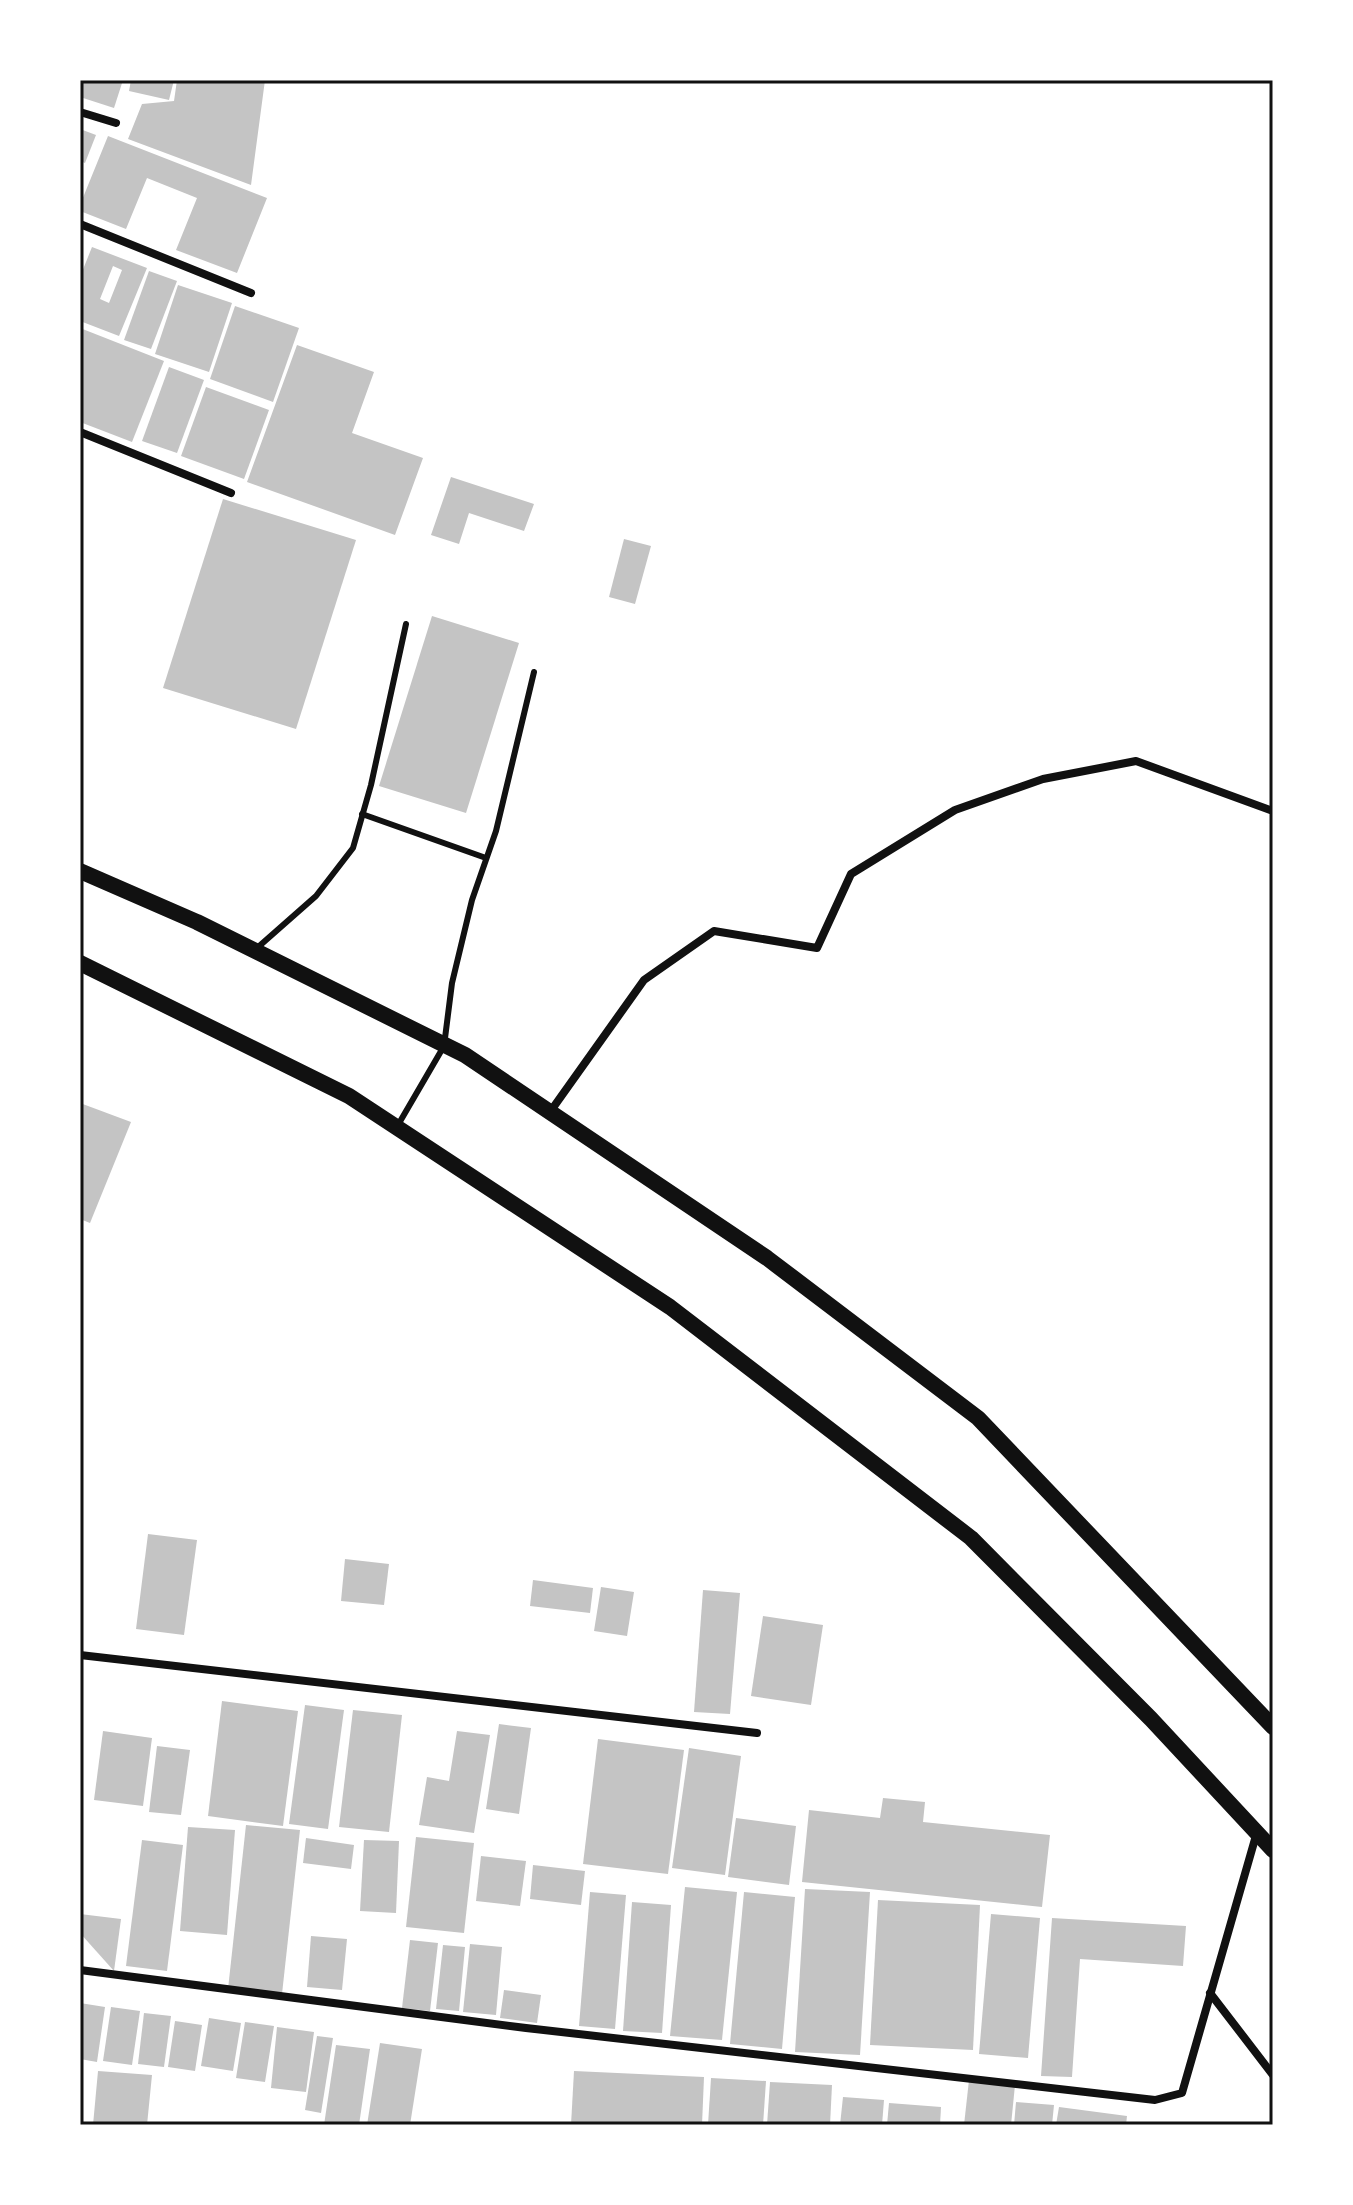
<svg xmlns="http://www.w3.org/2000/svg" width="1353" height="2205" viewBox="0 0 1353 2205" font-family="Commissioner,sans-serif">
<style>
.building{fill:#c4c4c4;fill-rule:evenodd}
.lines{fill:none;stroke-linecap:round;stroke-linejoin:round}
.service{stroke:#111;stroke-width:6}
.minor{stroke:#111;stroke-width:8}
.secondary{stroke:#111;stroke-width:16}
.neatline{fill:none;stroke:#111;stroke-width:3}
</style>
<rect width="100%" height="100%" fill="#fff"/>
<g class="building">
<path d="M80,80H123L114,108L80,97Z"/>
<path d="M131,80H174L169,100L129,91Z"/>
<path d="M177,80H265L251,185L128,139L142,104L174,101Z"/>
<path d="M80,129L96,135L85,163L80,161Z"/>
<path d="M108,136L267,198L237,273L176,250L197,198L147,178L126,229L80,211V205Z"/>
<path d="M92,247L147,268L119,336L80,321V277ZM113,266L122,270L109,303L100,299Z"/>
<path d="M149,271L177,281L151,349L124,340Z"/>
<path d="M178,285L232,303L209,372L155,354Z"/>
<path d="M235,306L299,328L273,402L210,379Z"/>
<path d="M80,328L164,361L132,442L80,422Z"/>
<path d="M297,345L374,372L352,433L423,458L395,535L247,482Z"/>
<path d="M169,367L204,380L177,453L142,441Z"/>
<path d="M206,387L269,410L244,479L181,456Z"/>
<path d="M451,477L534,504L524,531L469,513L459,544L431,535Z"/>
<path d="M223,499L356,540L296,729L163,688Z"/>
<path d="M624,539L651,546L635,604L609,597Z"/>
<path d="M432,616L519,643L466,813L379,786Z"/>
<path d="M80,1103L131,1122L90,1223L80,1219Z"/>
<path d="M148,1534L197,1540L184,1635L136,1629Z"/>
<path d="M345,1559L389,1564L384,1605L341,1601Z"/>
<path d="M533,1580L593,1588L590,1613L530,1606Z"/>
<path d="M601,1587L634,1592L627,1636L594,1631Z"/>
<path d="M703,1590L740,1593L730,1714L694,1712Z"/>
<path d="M763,1616L823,1625L811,1705L751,1696Z"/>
<path d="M222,1701L298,1711L283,1826L208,1816Z"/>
<path d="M305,1705L344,1710L328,1829L289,1824Z"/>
<path d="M353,1710L402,1715L389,1832L339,1827Z"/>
<path d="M499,1724L531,1728L519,1814L486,1809Z"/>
<path d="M103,1731L152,1738L143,1806L94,1800Z"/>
<path d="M457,1731L490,1735L474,1833L419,1825L427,1777L449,1781Z"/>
<path d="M598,1739L684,1750L668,1874L583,1864Z"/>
<path d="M157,1746L190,1750L181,1815L149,1812Z"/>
<path d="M689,1748L741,1756L725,1875L672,1868Z"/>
<path d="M883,1798L925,1802L923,1822L1050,1835L1042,1907L802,1882L809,1810L880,1818Z"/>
<path d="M736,1818L796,1826L789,1885L728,1877Z"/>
<path d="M246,1825L300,1830L282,1994L228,1989Z"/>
<path d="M188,1827L235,1830L227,1935L180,1931Z"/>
<path d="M416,1837L474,1843L464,1933L406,1927Z"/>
<path d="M306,1838L354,1845L351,1869L303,1863Z"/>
<path d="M142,1840L183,1845L167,1971L126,1966Z"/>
<path d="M364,1840L399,1841L396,1913L360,1911Z"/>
<path d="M481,1856L526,1861L520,1906L476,1901Z"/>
<path d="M533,1865L585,1871L581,1905L530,1899Z"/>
<path d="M685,1887L737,1892L722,2040L670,2036Z"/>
<path d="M805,1889L870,1892L860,2055L795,2052Z"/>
<path d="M590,1892L626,1895L615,2029L579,2026Z"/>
<path d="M744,1892L795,1897L782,2049L730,2044Z"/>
<path d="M878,1900L980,1905L973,2050L870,2045Z"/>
<path d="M632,1902L671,1905L662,2033L623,2031Z"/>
<path d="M80,1914L121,1919L114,1971L80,1933Z"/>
<path d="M991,1914L1040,1918L1028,2058L979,2054Z"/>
<path d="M1052,1918L1186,1926L1183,1966L1080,1959L1072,2077L1041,2076Z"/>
<path d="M311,1936L347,1939L342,1990L307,1987Z"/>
<path d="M410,1940L438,1943L430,2011L402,2008Z"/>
<path d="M470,1944L502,1947L496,2015L463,2012Z"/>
<path d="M443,1945L465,1947L459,2011L436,2009Z"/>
<path d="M504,1990L541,1995L537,2023L500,2018Z"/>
<path d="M80,2003L105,2007L97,2062L80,2059Z"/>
<path d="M111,2007L140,2011L132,2065L103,2061Z"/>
<path d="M144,2013L171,2016L164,2067L138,2064Z"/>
<path d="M209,2018L241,2023L233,2071L201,2066Z"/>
<path d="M175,2021L202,2025L195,2071L168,2067Z"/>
<path d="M245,2022L274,2026L265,2082L236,2078Z"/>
<path d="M277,2027L314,2032L306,2092L271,2088Z"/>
<path d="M317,2036L333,2038L321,2113L305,2110Z"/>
<path d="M380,2043L422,2049L410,2125H367Z"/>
<path d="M336,2045L370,2049L359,2125H324Z"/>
<path d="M98,2071L152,2075L147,2125H93Z"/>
<path d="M574,2071L704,2077L702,2125H571Z"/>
<path d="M711,2078L766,2081L763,2125H708Z"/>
<path d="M969,2080L1015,2085L1011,2125H964Z"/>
<path d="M770,2082L832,2085L830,2125H767Z"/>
<path d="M843,2097L884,2100L882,2125H840Z"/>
<path d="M1016,2102L1054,2105L1052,2125H1014Z"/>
<path d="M889,2103L941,2107L940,2125H887Z"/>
<path d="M1059,2107L1127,2116L1126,2125H1056Z"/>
</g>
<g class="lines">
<g class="service">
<path d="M362,814L486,858"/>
<path d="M257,948L316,896L353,848L371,785L406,624"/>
<path d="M398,1125L444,1046L452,983L472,900L496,831L534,672"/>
</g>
<g class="minor">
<path d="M80,112L116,123"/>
<path d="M80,224L251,293"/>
<path d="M80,432L231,493"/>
<path d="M550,1112L644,980L714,931L817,948L851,874L955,810L1043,779L1136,761L1273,811"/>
<path d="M80,1655L757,1733"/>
<path d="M80,1970L526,2028L1155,2100L1182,2093L1257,1832"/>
<path d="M1210,1993L1273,2075"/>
</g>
<g class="secondary">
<path d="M80,871L197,922L465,1055L767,1258L978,1418L1273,1727"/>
<path d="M80,963L349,1096L670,1307L971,1538L1151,1719L1273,1850"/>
</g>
</g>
<rect width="1353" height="2205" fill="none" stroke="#ffffff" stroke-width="164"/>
<rect x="82" y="82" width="1189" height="2041" class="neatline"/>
</svg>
